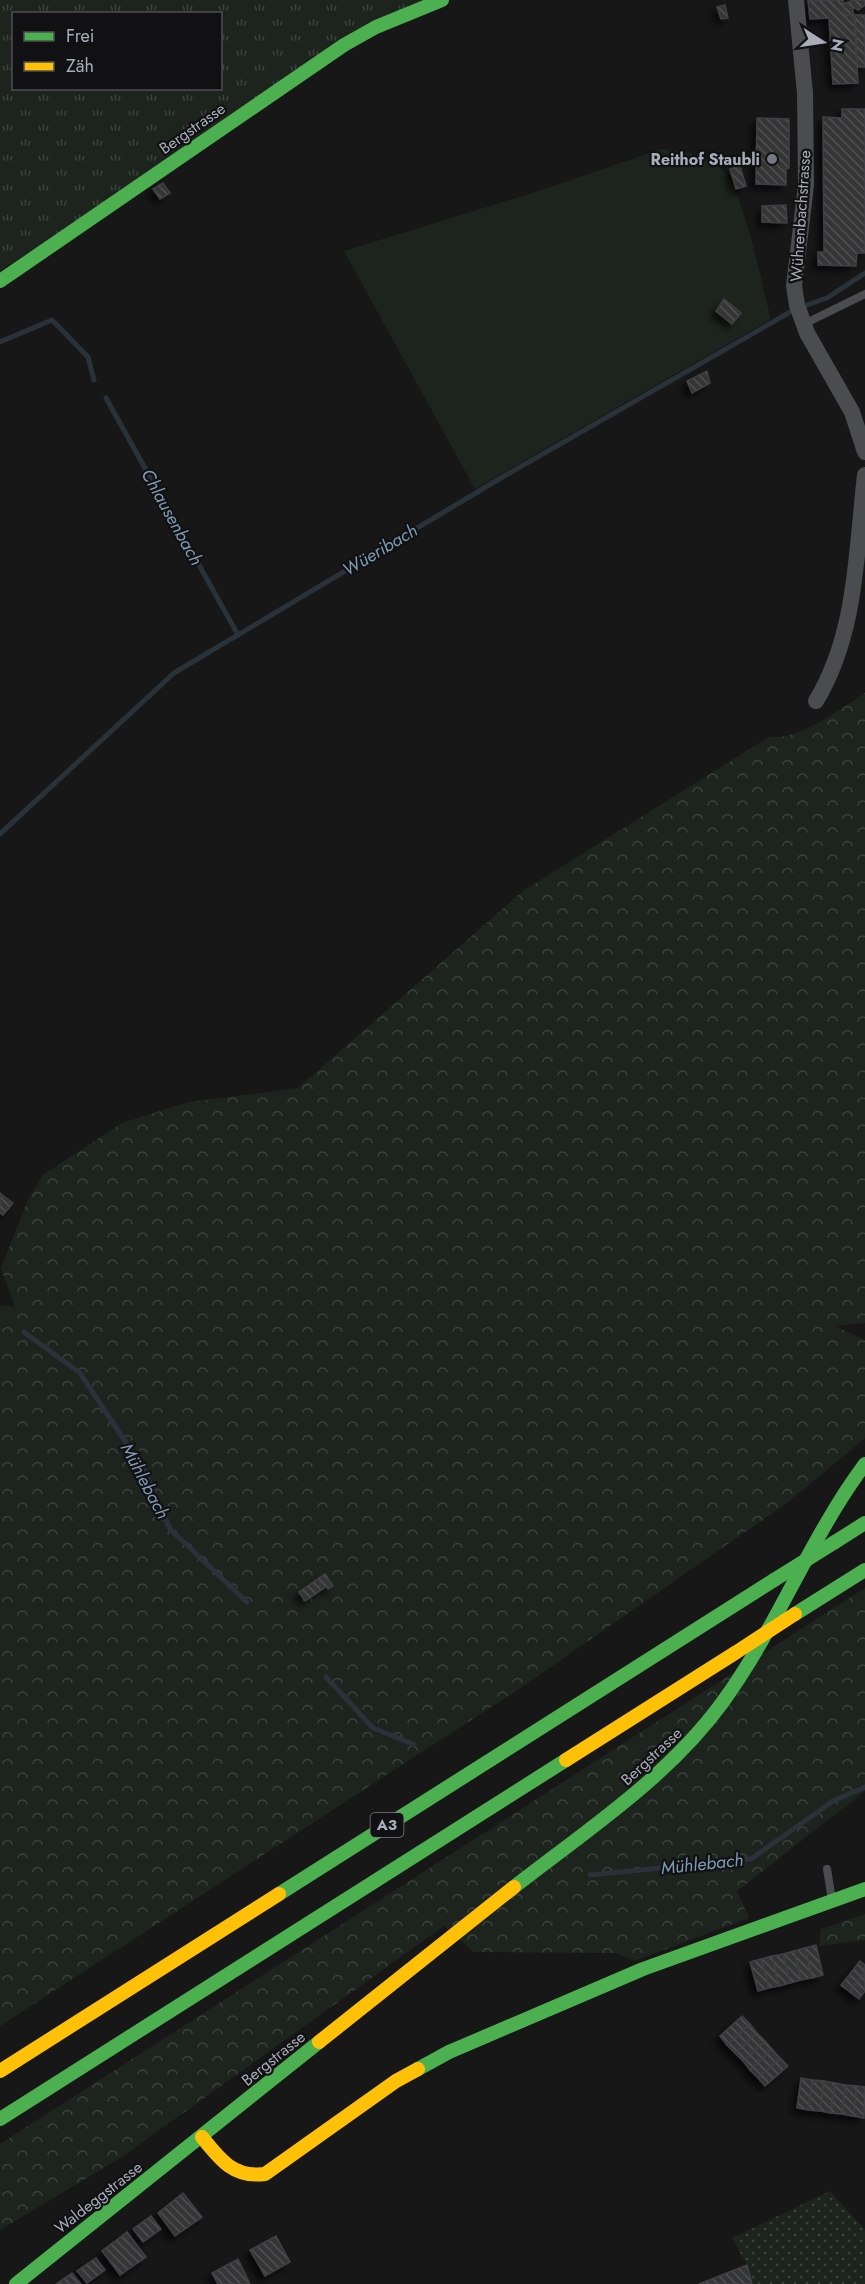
<svg xmlns="http://www.w3.org/2000/svg" width="865" height="2284" viewBox="0 0 865 2284" font-family="Jost,sans-serif">
<style>
.grass{fill:url(#grass-tufts);fill-rule:evenodd}
.forest{fill:url(#forest-crowns)}
.garden{fill:url(#garden-dots)}
.pitch{fill:#1d241e}
.lines{fill:none;stroke-linecap:round;stroke-linejoin:round}
.stream{stroke:#2a3239;stroke-width:5}
.building{fill:url(#building-back-hatch);stroke:#3f4043;stroke-width:1.5;filter:url(#shadow)}
.lane{stroke:#4b4c50;stroke-width:8}
.street{stroke:#4b4c50;stroke-width:16}
.fast{stroke:#4caf50;stroke-width:14}
.slow{stroke:#ffc107;stroke-width:14}
.fast-bridge{stroke:#4caf50;stroke-width:14}
.slow-bridge{stroke:#ffc107;stroke-width:14}
.poi-dot{fill:#757880;stroke:#111113;stroke-width:2}
.labels{text-anchor:middle;stroke-width:4.5;stroke-linejoin:round;paint-order:stroke}
.shield{fill:#111113;stroke:#7b7e86;stroke-width:1.5}
.shield-label{font-size:15px;font-weight:bold;fill:#a8adb8}
.street-label{font-size:16px;fill:#a8adb8;stroke:#111113}
.poi-label{font-size:16px;font-weight:bold;fill:#a8adb8;stroke:#111113;text-anchor:end}
.water-label{font-size:18px;font-style:italic;fill:#7f9bb3;stroke:#111113}
</style>
<defs>
<pattern id="grass-tufts" width="24" height="20" patternUnits="userSpaceOnUse" patternTransform="scale(1.5)"><rect width="24" height="20" fill="#1d241e"/><path d="M3 7l-1-3M5 7V3M7 7l1-3M15 17l-1-3M17 17v-4M19 17l1-3" fill="none" stroke="#3b413d"/></pattern>
<pattern id="forest-crowns" width="20" height="18" patternUnits="userSpaceOnUse" patternTransform="scale(1.5)"><rect width="20" height="18" fill="#1d241e"/><path d="M2 6a3 3 0 1 1 6 0M12 15a3 3 0 1 1 6 0" fill="none" stroke="#3b413d"/></pattern>
<pattern id="garden-dots" width="8" height="8" patternUnits="userSpaceOnUse" patternTransform="scale(1.5)"><rect width="8" height="8" fill="#1d241e"/><path d="M2 2h.1M6 6h.1" fill="none" stroke="#3b413d" stroke-width="1.8" stroke-linecap="round"/></pattern>
<pattern id="building-back-hatch" width="6" height="6" patternUnits="userSpaceOnUse" patternTransform="scale(1.5)"><rect width="6" height="6" fill="#353536"/><path d="M-1 5l2 2M0 0l6 6M5-1l2 2" fill="none" stroke="#4f5051"/></pattern>
<filter id="shadow"><feDropShadow dx="-5.5" dy="5.5" stdDeviation="3" flood-color="#0009"/></filter>
</defs>
<rect width="100%" height="100%" fill="#171717"/>
<path class="grass" d="M0,0H425L0,271ZM14,14H220V88H14Z"/>
<g class="forest">
<path d="M865,693V1323L835,1326L865,1340V1438L787,1503L519,1689L0,2026V1305L15,1307L1,1268L27,1202L43,1175L122,1123L189,1102L298,1088L523,891L769,737C799,741 840,709 865,693Z"/>
<path d="M865,1588V1791L737,1891L749,1918L634,1961L616,1953L474,1952L444,1926L122,2157L0,2230V2144Z"/>
<path d="M865,1914V1940L819,1946L821,1929Z"/>
</g>
<path class="garden" d="M830,2191L865,2230V2284H752L747,2265L732,2238Z"/>
<path class="pitch" d="M662,149C682,151 712,155 725,173C746,200 761,282 771,319L475,489L344,251L532,193Z"/>
<g class="lines">
<g class="stream">
<path d="M804,306L827,298L865,273"/>
<path d="M0,342L52,320L88,357L94,380"/>
<path d="M106,398L238,635"/>
<path d="M0,834L174,673L506,475L792,311"/>
<path d="M24,1332L80,1373L144,1470L170,1529L247,1602"/>
<path d="M326,1677L373,1728L413,1744"/>
<path d="M590,1875L751,1859L833,1801L865,1787"/>
</g>
</g>
<g class="building">
<path d="M808,0H843L845,15L854,14L858,83L833,84L829,18L810,19Z"/>
<path d="M854,0H865V5L858,10L853,7V14L845,15L843,4Z"/>
<path d="M725,5L728,18L721,19L717,7Z"/>
<path d="M855,15H865V67H857Z"/>
<path d="M842,109H865V253H857L856,266L818,265V252H824L823,117L842,118Z"/>
<path d="M757,118L789,119V168L786,169V185L756,184Z"/>
<path d="M740,166L746,186L736,189L730,169Z"/>
<path d="M163,183L170,193L160,199L153,189Z"/>
<path d="M786,205L787,223L762,222V206Z"/>
<path d="M724,299L741,313L732,324L716,311Z"/>
<path d="M707,371L710,383L692,393L687,381Z"/>
<path d="M0,1193L13,1203L3,1215L0,1213Z"/>
<path d="M325,1574L333,1586L328,1589L327,1586L305,1601L299,1592Z"/>
<path d="M816,1945L823,1975L812,1978L805,1948Z"/>
<path d="M805,1948L812,1978L801,1980L794,1951Z"/>
<path d="M794,1951L801,1980L790,1983L783,1954Z"/>
<path d="M783,1954L790,1983L779,1986L772,1956Z"/>
<path d="M772,1956L779,1986L769,1988L761,1959Z"/>
<path d="M761,1959L769,1988L758,1991L750,1962Z"/>
<path d="M860,1961L865,1965V1972L850,1992L841,1985Z"/>
<path d="M865,1972V1991L859,1999L850,1992Z"/>
<path d="M742,2016L750,2024L727,2045L720,2036Z"/>
<path d="M750,2024L757,2033L735,2053L727,2045Z"/>
<path d="M757,2033L765,2041L743,2061L735,2053Z"/>
<path d="M765,2041L772,2049L750,2070L743,2061Z"/>
<path d="M772,2049L780,2058L758,2078L750,2070Z"/>
<path d="M780,2058L788,2066L765,2086L758,2078Z"/>
<path d="M801,2078L813,2080L808,2110L797,2108Z"/>
<path d="M813,2080L824,2081L820,2111L808,2110Z"/>
<path d="M824,2081L835,2083L831,2113L820,2111Z"/>
<path d="M835,2083L846,2085L842,2114L831,2113Z"/>
<path d="M846,2085L857,2086L853,2116L842,2114Z"/>
<path d="M857,2086L865,2087L864,2118L853,2116Z"/>
<path d="M183,2193L202,2217L175,2236L158,2213Z"/>
<path d="M151,2216L161,2229L143,2242L133,2229Z"/>
<path d="M127,2232L146,2257L120,2275L102,2251Z"/>
<path d="M276,2236L290,2262L265,2276L250,2250Z"/>
<path d="M96,2258L105,2270L87,2283L77,2271Z"/>
<path d="M238,2259L250,2284H218L212,2273Z"/>
<path d="M747,2265L752,2284H699L732,2271Z"/>
<path d="M72,2273L81,2284H56Z"/>
</g>
<g class="lines">
<g class="lane">
<path d="M804,324L865,294"/>
<path d="M827,1869L832,1900"/>
</g>
<g class="street">
<path d="M796,0L805,93L806,185L794,286L797,305L807,333L852,412L865,452"/>
<path d="M816,701C857,633 856,552 865,475"/>
</g>
<g class="fast">
<path d="M0,281L344,45L376,27L442,0"/>
<path d="M835,1542L865,1523"/>
<path d="M795,1614L865,1570"/>
<path d="M514,1887C587,1830 667,1778 722,1703C777,1628 809,1539 865,1464"/>
<path d="M279,1894L774,1580"/>
<path d="M418,2069L449,2052L643,1969L865,1889"/>
<path d="M0,2119L566,1760"/>
<path d="M16,2284L319,2042"/>
</g>
<g class="slow">
<path d="M566,1760L735,1653"/>
<path d="M319,2042L514,1887"/>
<path d="M0,2071L279,1894"/>
<path d="M202,2137C220,2160 234,2178 265,2174L396,2081L418,2069"/>
</g>
<path class="fast-bridge" d="M774,1580L835,1542"/>
<path class="slow-bridge" d="M735,1653L795,1614"/>
</g>
<circle class="poi-dot" cx="772" cy="159" r="6"/>
<g class="labels">
<rect class="shield" x="370.5" y="1813" width="33" height="24" rx="4.5"/>
<g class="shield-label">
<text x="387" y="1830">A3</text>
</g>
<g class="street-label">
<text transform="translate(192 128) rotate(-35)" y="6">Bergstrasse</text>
<text transform="translate(800 216) rotate(-86)" y="6">Wührenbachstrasse</text>
<text transform="translate(651 1756) rotate(-43)" y="6">Bergstrasse</text>
<text transform="translate(273 2058) rotate(-39)" y="6">Bergstrasse</text>
<text transform="translate(98 2197) rotate(-38)" y="6">Waldeggstrasse</text>
</g>
<g class="poi-label">
<text x="760" y="165">Reithof Staubli</text>
</g>
<g class="water-label">
<text transform="translate(172 517) rotate(61)" y="6">Chlausenbach</text>
<text transform="translate(380 550) rotate(-31)" y="6">Wüeribach</text>
<text transform="translate(145 1481) rotate(62)" y="6">Mühlebach</text>
<text transform="translate(702 1864) rotate(-6)" y="6">Mühlebach</text>
</g>
</g>
<rect x="12" y="12" width="210" height="78" fill="#111113" stroke="#4d4f55" stroke-width="1.5"/>
<rect x="24" y="32" width="30" height="9" fill="#4caf50" stroke="#4d4f55" stroke-width="1.5"/>
<text x="66" y="42" font-size="18" fill="#a8adb8">Frei</text>
<rect x="24" y="62" width="30" height="9" fill="#ffc107" stroke="#4d4f55" stroke-width="1.5"/>
<text x="66" y="72" font-size="18" fill="#a8adb8">Zäh</text>
<g transform="translate(823 42) rotate(102)" stroke="#111113" stroke-width="4.5" paint-order="stroke">
<path d="M0-4.5L10 22L0 15L-10 22Z" fill="#a8adb8"/>
<text y="-9" font-size="16" font-weight="bold" text-anchor="middle" fill="#a8adb8">N</text>
</g>
</svg>
